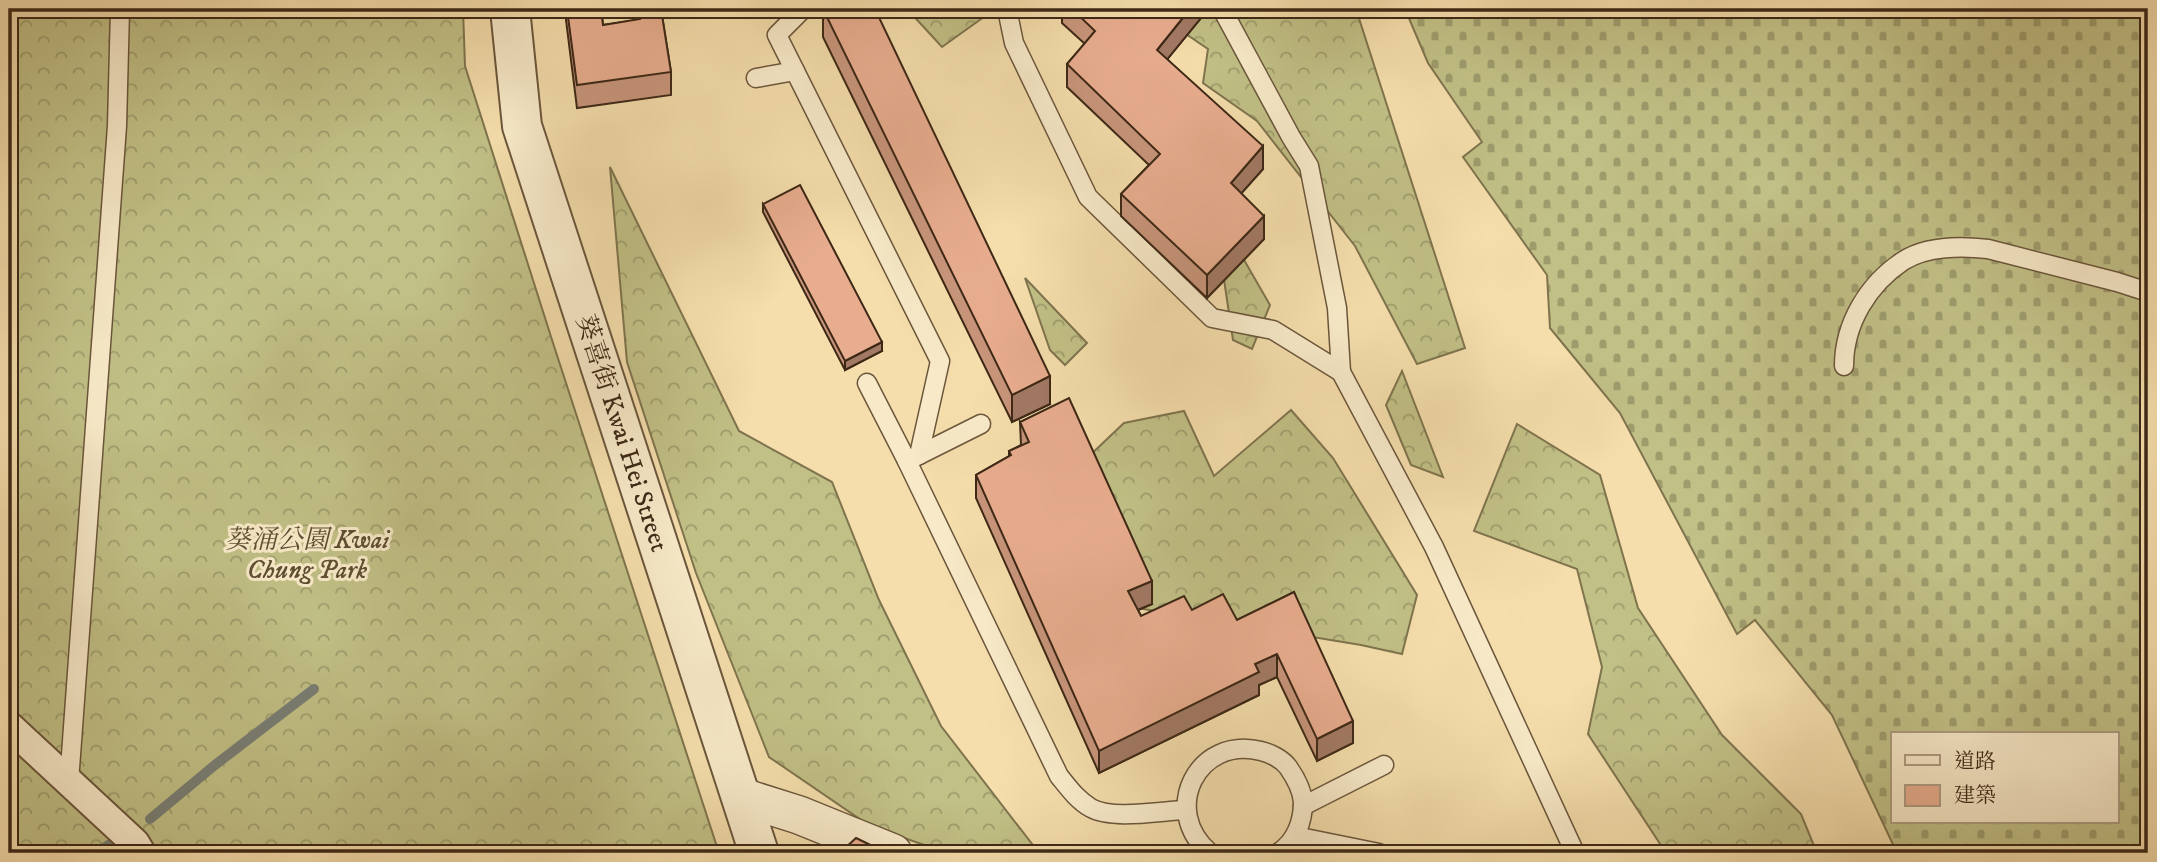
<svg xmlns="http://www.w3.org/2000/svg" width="2157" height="862" viewBox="0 0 2157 862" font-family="'IM FELL DW Pica','Noto Serif TC',serif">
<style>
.forest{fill:url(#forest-crowns);stroke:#7f744e;stroke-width:2}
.cemetery{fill:url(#cemetery-stones);stroke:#7f744e;stroke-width:2;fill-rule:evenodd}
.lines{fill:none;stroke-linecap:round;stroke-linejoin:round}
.stream{stroke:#797f75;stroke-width:10}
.service-casing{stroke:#6b563c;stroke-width:21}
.pedestrian-casing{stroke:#6b563c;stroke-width:32}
.minor-casing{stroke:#6b563c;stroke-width:40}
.tertiary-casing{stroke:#6b563c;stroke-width:42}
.service{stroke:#f8eac9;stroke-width:18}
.pedestrian{stroke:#f8eac9;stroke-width:28}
.minor{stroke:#f8eac9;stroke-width:37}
.tertiary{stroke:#f8eac9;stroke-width:38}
.wall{fill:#c8957b;stroke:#3d2816;stroke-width:2}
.shaded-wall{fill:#a27964;stroke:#3d2816;stroke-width:2}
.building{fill:#e8ad8f;stroke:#3d2816;stroke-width:2}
.labels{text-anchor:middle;stroke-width:6;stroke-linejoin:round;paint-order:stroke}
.street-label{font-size:26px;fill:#3d2816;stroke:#f8eac9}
.park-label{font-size:26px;font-style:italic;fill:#5e4e32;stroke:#f8eac9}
</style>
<defs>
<pattern id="forest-crowns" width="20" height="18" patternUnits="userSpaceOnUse" patternTransform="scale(1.75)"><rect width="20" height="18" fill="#c1c086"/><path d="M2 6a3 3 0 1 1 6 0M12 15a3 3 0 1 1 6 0" fill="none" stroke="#9e9c6d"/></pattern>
<pattern id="cemetery-stones" width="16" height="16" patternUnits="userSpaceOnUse" patternTransform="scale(1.75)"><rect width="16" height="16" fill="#c1c086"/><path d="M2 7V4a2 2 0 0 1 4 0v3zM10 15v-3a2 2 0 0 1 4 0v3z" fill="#9e9c6d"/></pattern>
</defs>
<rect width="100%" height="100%" fill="#f5deac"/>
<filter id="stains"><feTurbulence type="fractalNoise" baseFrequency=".00286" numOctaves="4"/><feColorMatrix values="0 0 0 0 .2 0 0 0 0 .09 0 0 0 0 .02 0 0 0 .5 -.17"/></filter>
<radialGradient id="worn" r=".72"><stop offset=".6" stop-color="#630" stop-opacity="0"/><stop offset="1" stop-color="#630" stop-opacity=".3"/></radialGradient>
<g class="forest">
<path d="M9,9H463L465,66L553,343L719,853H9Z"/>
<path d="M907,9H995L942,47Z"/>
<path d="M1149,9H1356L1465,348L1417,364L1355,246L1257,121L1203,83L1208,49Z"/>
<path d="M610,167L739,431L832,482L879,600L941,726L1039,853H947L870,826L769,757L696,573L627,362Z"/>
<path d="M1213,206L1270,305L1252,349L1233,340Z"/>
<path d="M1025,278L1087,343L1065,365L1050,350Z"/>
<path d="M1402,371L1443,477L1411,465L1386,405Z"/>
<path d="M1291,410L1333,458L1417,595L1402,654L1361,645L1083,599L1047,496L1124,423L1184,411L1214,476Z"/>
<path d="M1517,424L1600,475L1638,608L1722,735L1801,814L1817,853H1666L1588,734L1602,667L1577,569L1474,531Z"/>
</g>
<path class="cemetery" d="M1405,9H2148V853H1897L1832,715L1755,620L1737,634L1620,413L1550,328L1547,275L1463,157L1482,142L1428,63ZM1893,734H2117V822H1893Z"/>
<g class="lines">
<g class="stream">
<path d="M150,819L215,765L314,689"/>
<path d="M96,853L118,839"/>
</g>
<g class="service-casing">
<g id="service">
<path d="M1007,9L1014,43L1088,197L1212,318L1273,330L1341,372L1337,308L1309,166L1291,137L1222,9"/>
<path d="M795,71L777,35L803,9"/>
<path d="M756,78L795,71L940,361L919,455L907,461L1059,776C1068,787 1077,800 1091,808C1112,820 1160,811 1185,810"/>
<path d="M1844,366C1844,324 1868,284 1903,261C1926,246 1962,246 1988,249L2117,282L2148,292"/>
<path d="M1341,372L1434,547L1575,853"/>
<path d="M867,383L907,461"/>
<path d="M919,455L981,424"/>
<path d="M69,782L117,126L120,9"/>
<path d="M1303,806L1384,765"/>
<path d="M1295,836L1379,853"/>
<path d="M1210,853C1160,811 1197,735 1261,751C1270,753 1282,759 1288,767C1295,777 1302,789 1303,802C1303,821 1296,842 1278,853"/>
</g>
</g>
<g class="pedestrian-casing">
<path id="pedestrian" d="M9,726L135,843L141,853"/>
</g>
<g class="minor-casing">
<path id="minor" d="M742,797L799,815L893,853"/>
</g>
<g class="tertiary-casing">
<path id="tertiary" d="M510,9L522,126L759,853"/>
</g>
<use href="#service" class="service"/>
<use href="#pedestrian" class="pedestrian"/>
<use href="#minor" class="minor"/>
<use href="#tertiary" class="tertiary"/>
</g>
<g class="wall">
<path d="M566,9H601L603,25L637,20L636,9H661L671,72V95L577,108L566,20Z"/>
<path d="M823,9L1050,404L1012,422L823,37Z"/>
<path d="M1062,9H1206V12L1167,59L1263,169L1241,193L1264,239L1207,298L1121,216V194L1149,165L1067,87V64L1085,44L1062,23Z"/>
<path d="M763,204L882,351L845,370L763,212Z"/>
<path d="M1020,422L1152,604L1138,610L1141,616L1192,610L1237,620L1294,592L1353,743L1317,761L1277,677L1259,685V695L1099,773L976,498V475L1009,456V451L1021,445Z"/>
</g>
<g class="shaded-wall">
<path d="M1190,9H1206V12L1157,72V50Z"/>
<path d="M1263,146V169L1231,205V183Z"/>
<path d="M1264,216V239L1207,298V275Z"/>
<path d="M882,342V351L845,370V361Z"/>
<path d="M1050,376V404L1012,422V395Z"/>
<path d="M1152,581V604L1128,614V591Z"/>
<path d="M1277,654V677L1259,685V695L1099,773V751L1255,664Z"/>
<path d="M1353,721V743L1317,761V739Z"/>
</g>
<g class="building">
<path d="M567,9H601L603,25L640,19L638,9H661L671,72L577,85Z"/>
<path d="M823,9H875L1050,376L1012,395Z"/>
<path d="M1072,9H1190L1157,50L1263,146L1231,183L1264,216L1207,275L1121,194L1160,154L1067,64L1095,31Z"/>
<path d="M800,185L882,342L845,361L763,204Z"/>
<path d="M1069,398L1152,581L1128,591L1141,616L1184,596L1192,610L1223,594L1237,620L1294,592L1353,721L1317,739L1277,654L1255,664L1259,672L1099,751L976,475L1011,455L1009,451L1029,442L1020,422Z"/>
<path d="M856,838L887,853H845L843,850Z"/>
</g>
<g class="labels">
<g class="street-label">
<text transform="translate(623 433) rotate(72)" y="9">葵喜街 Kwai Hei Street</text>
</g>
<g class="park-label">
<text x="307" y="548">葵涌公園 Kwai<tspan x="307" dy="30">Chung Park</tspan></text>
</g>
</g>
<rect width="2157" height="862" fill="none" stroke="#f5deac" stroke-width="35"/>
<rect x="10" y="10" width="2136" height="841" fill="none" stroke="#3d2816" stroke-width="3.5"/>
<rect x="18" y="18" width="2122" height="827" fill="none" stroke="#3d2816" stroke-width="2"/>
<rect x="1891" y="732" width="228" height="91" fill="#f8eac9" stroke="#ad9c81" stroke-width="2"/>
<rect x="1905" y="755" width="35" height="10" fill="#f8eac9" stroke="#ad9c81" stroke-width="2"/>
<text x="1954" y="768" font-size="21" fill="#3d2816">道路</text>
<rect x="1905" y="785" width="35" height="21" fill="#e8ad8f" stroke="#ad9c81" stroke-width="2"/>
<text x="1954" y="802" font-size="21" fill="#3d2816">建築</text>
<rect width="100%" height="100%" filter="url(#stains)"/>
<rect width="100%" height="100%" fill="url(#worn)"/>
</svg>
